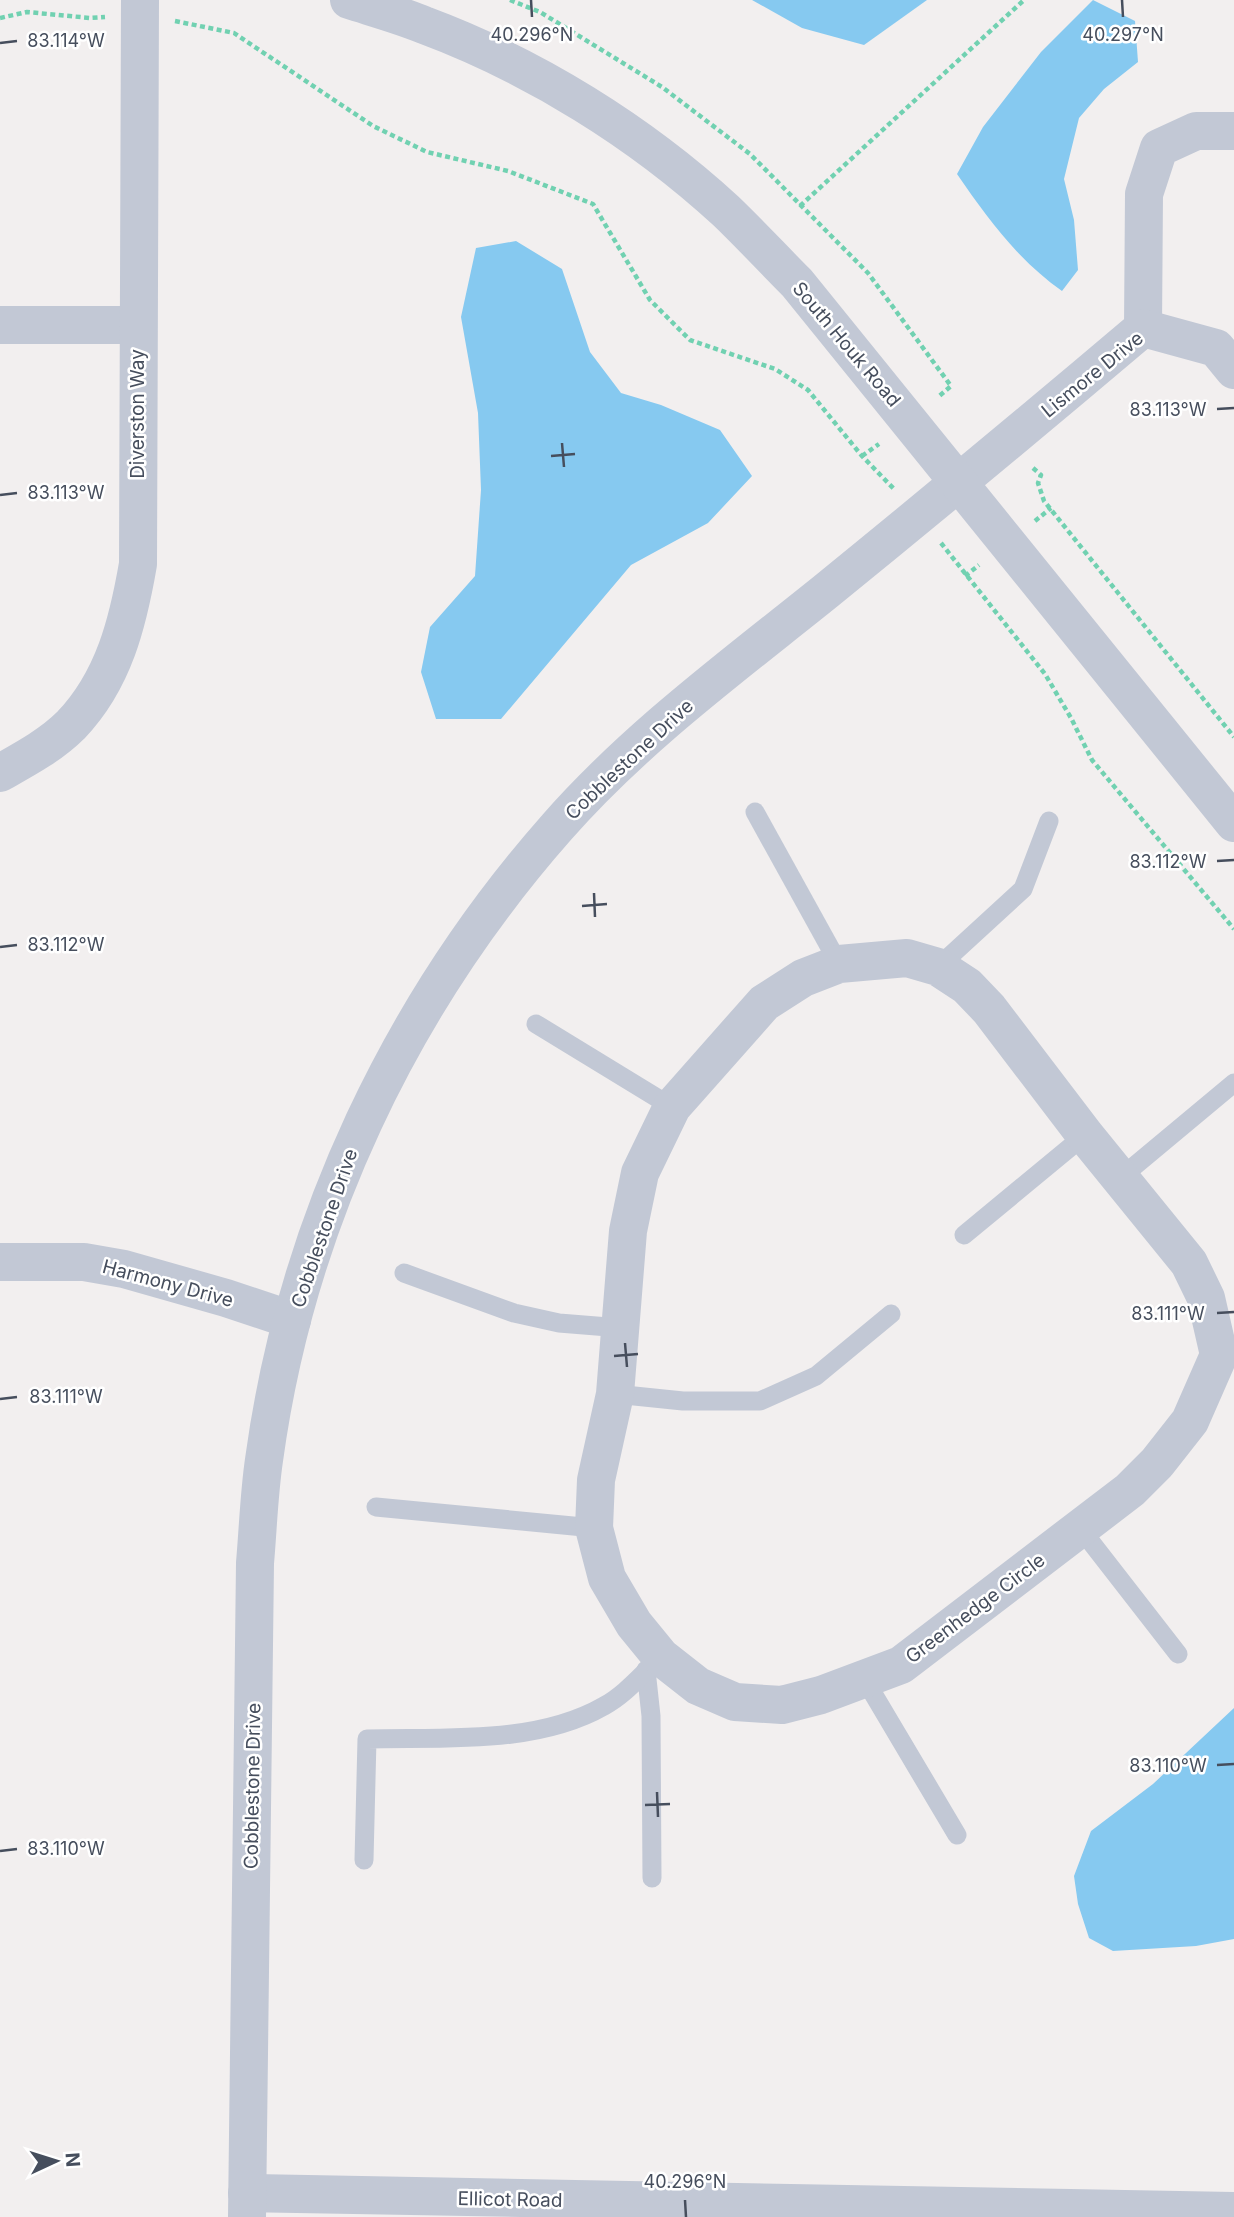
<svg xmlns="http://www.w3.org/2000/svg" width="1234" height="2217" viewBox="0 0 1234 2217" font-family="Inter,sans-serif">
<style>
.water{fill:#86c9f0}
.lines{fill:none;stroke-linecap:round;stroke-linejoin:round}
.path{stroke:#71d1b1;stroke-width:4.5;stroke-dasharray:5 3.5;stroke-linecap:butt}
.service{stroke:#c2c8d5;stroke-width:19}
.minor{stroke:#c2c8d5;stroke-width:38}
.tertiary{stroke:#c2c8d5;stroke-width:38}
.ticks{fill:none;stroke:#464e5d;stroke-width:2.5}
.labels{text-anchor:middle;stroke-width:5;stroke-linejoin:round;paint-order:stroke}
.street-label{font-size:19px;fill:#464e5d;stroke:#fff}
.ticks-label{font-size:18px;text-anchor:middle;fill:#464e5d;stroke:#fff;stroke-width:5;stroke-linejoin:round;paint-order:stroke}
</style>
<rect width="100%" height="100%" fill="#f2efef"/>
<g class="water">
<path d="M752,0H927L864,45L802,28Z"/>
<path d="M1093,0L1135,21L1138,62L1104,89L1079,118L1064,179L1074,220L1078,270L1062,291C1018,260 988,219 957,174L983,127L1041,52Z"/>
<path d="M516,241L562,269L590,352L621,393L661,405L720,430L752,476L708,523L631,565L501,719H436L421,672L430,627L475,576L481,490L478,413L461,317L476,248Z"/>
<path d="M1234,1708V1939L1196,1946L1113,1951L1089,1938L1078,1904L1074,1876L1091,1831L1153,1784Z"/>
</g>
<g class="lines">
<g class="path">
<path d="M510,0L540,12L662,87L750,154L868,273L951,386L938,397"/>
<path d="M0,18L27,12L90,18L105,17"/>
<path d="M175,21L234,33L373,126L427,152L508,171L593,204L650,300L690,340L775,369L808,390L862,456L894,489"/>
<path d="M800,206L1024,0"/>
<path d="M862,456L879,444"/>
<path d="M1033,468L1041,475L1038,483L1044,501L1234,737"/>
<path d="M1035,521L1051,508"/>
<path d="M941,543L1045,674L1071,718L1092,760L1234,929"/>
<path d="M965,576L979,565"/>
</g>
<g class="service">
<path d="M755,812L839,964"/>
<path d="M938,967L1023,889L1049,821"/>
<path d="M536,1024L672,1107"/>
<path d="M1120,1178L1234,1083"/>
<path d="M964,1235L1085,1135"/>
<path d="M404,1273L514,1313L559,1323L621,1328"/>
<path d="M615,1394L683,1401H760L816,1376L891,1314"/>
<path d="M376,1507L594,1528"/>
<path d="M1080,1528L1178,1654"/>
<path d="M646,1670L651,1716L652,1878"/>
<path d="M865,1680L957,1835"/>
<path d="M364,1860L367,1739C443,1737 536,1745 604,1706C625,1695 643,1673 661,1657"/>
</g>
<g class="minor">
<path d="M0,325H137"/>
<path d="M1143,328L1144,194L1159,148L1196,131H1234"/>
<path d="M0,773C25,759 51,745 71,725C114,680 128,622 138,564L140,0"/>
<path d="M907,958L938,967L967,986L989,1009L1085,1135L1189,1263L1206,1298L1219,1355L1190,1421L1157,1463L1130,1490L901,1665L821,1695L782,1705L735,1702L698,1686L661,1657L634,1624L607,1578L594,1528L596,1480L615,1394L628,1231L640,1173L672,1107L764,1003L803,978L839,964Z"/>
<path d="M0,1262H84L124,1269L226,1298L292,1320"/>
<path d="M247,2193L1234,2211"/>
<path d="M247,2217L255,1563C258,1529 259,1494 264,1460C296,1225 400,1005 557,827C635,738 733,666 825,592C932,505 1038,417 1143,328L1216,348L1234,370"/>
</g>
<path class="tertiary" d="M349,0C374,8 400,15 424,25C534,66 640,132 726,211C750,234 773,259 797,283L1234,823"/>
</g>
<path class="ticks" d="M531,0L532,17M1122,0L1123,17M0,43L17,41M1217,409L1234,408M562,443L564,467M551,456L575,454M0,495L17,493M1217,861L1234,860M594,893L595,917M582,906L607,904M0,947L17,945M1217,1313L1234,1312M625,1343L627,1367M614,1356L638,1354M0,1399L17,1397M1217,1765L1234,1764M657,1792L658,1817M645,1805L670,1804M0,1851L17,1849M685,2200L686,2217"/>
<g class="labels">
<g class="street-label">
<text transform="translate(847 344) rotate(50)" y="7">South Houk Road</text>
<text transform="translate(1092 374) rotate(-39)" y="7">Lismore Drive</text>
<text transform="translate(137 414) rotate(-90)" y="7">Diverston Way</text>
<text transform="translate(629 759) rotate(-43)" y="7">Cobblestone Drive</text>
<text transform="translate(324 1228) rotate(-71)" y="7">Cobblestone Drive</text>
<text transform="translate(168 1283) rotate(15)" y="7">Harmony Drive</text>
<text transform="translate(975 1608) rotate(-37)" y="7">Greenhedge Circle</text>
<text transform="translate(252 1786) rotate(-89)" y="7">Cobblestone Drive</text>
<text transform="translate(510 2199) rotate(1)" y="7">Ellicot Road</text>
</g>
</g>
<g class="ticks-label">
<text x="532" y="41">40.296°N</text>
<text x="1123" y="41">40.297°N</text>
<text x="66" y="47">83.114°W</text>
<text x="1168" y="416">83.113°W</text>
<text x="66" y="499">83.113°W</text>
<text x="1168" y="868">83.112°W</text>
<text x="66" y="951">83.112°W</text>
<text x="1168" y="1320">83.111°W</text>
<text x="66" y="1403">83.111°W</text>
<text x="1168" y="1772">83.110°W</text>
<text x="66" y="1855">83.110°W</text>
<text x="685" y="2188">40.296°N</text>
</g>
<g transform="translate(56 2161) rotate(86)" stroke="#ffffff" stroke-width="5" paint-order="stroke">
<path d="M0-5L12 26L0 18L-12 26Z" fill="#464e5d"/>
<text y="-10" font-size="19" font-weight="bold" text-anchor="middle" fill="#464e5d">N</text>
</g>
</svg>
